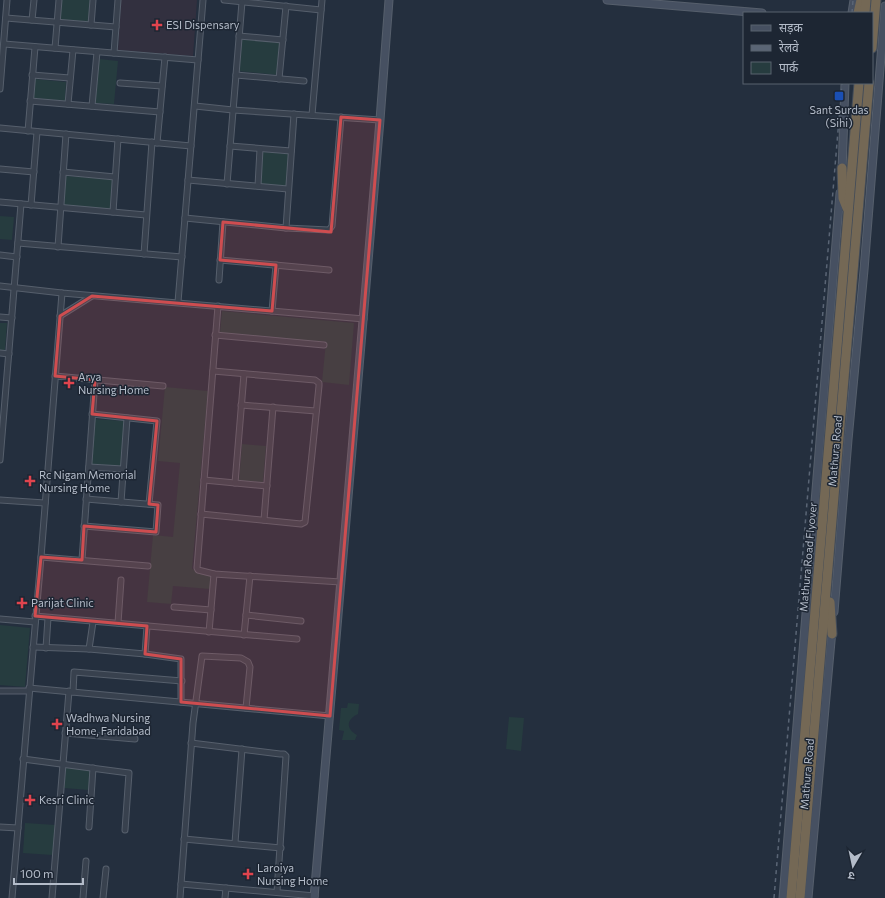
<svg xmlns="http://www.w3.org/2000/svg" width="885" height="898" viewBox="0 0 885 898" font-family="Commissioner,'Noto Sans Devanagari',sans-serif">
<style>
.medical{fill:#32303f}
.green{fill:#263c3f}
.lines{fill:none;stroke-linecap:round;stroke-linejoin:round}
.street-casing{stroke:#565f6c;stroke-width:7}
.secondary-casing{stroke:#565f6c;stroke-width:9}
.highway-casing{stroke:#434c59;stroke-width:11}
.street{stroke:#38414e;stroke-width:5}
.secondary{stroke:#465061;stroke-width:7}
.highway{stroke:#746855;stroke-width:9}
.rail{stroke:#5a6575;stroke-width:1.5;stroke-dasharray:4 4;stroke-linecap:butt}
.marked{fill:#ce4d50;fill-opacity:0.2;stroke:#ce4d50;stroke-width:3;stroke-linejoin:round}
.health-dot{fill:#e0444e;stroke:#1d2633;stroke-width:1.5}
.transit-dot{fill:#1a4fb4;stroke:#1d2633;stroke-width:1.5}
.labels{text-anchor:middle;stroke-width:3;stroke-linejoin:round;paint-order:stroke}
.poi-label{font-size:11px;fill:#b4bcc9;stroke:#1d2633;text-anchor:start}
.street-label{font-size:11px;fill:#b4bcc9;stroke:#1d2633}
</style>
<rect width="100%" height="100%" fill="#242f3e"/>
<path class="medical" d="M121,0H197L193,56L118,50Z"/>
<g class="green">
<path d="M61,0H91L89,23L59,20Z"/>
<path d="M242,39L281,42L278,75L238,71Z"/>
<path d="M99,59L118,61L114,104L95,103Z"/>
<path d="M35,79L66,82L65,101L33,98Z"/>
<path d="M263,152L289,154L287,186L260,185Z"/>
<path d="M66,176L113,179L110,209L64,206Z"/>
<path d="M0,216L14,217L12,240L0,239Z"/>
<path d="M222,311L354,323L349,385L322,382L326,342L220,333Z"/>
<path d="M0,323H7L5,350H0Z"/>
<path d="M165,387L208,391L192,569L212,572L210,589L173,586L171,604L147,602L153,535L173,537L180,463L158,461Z"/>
<path d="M94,419L124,421L121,466L91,464Z"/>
<path d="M242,444L266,446L263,482L239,481Z"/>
<path d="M0,625L30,628L25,687L0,685Z"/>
<path d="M348,703L359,704L358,714C347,719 345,728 357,735L355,740H342L344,731L339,730L341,708H347Z"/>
<path d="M509,717L524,718L521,751L506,749Z"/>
<path d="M66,767L91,769L89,790L64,788Z"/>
<path d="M25,823L55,825L53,855L23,853Z"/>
</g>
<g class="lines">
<g class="street-casing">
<g id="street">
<path d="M224,0L321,10"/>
<path d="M6,18L116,27"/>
<path d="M32,20L34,0"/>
<path d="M91,25L93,0"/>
<path d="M239,36L283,40"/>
<path d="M4,44L198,60"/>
<path d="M55,48L59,0"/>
<path d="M114,53L118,0"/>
<path d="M32,75L70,78"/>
<path d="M236,75L304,81"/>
<path d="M279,79L286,6"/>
<path d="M120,83L162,86"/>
<path d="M0,89L7,0"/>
<path d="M30,101L160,112"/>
<path d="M68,104L73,50"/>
<path d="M92,106L97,52"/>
<path d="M195,106L233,110L380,120"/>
<path d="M312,115L322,0"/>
<path d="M0,128L191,146"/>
<path d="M28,131L35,47"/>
<path d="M157,143L165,57"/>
<path d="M230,146L291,151"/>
<path d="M0,169L34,172"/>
<path d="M63,172L115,177"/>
<path d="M188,180L288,189"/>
<path d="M227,184L242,2"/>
<path d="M258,186L260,149"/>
<path d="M0,202L146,215"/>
<path d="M31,205L37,132"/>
<path d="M113,212L118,139"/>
<path d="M185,218L286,228L329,230L332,226L341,117"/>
<path d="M286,228L294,114"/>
<path d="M18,243L182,257"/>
<path d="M58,247L66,134"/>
<path d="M144,254L152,142"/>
<path d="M0,255L17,257"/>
<path d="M220,260L329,270"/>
<path d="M219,280L223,222"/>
<path d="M0,286L62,293L364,319"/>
<path d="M178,302L203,0"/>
<path d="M218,306L197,568L198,570L214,574L341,582"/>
<path d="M272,311L276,265"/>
<path d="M60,316L92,296"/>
<path d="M0,317L12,318"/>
<path d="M215,335L324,345"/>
<path d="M0,353L9,354"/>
<path d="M55,376L163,386"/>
<path d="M241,405L316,411"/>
<path d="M92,414L157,421L149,504"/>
<path d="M0,460L21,204"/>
<path d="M89,467L123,469"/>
<path d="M204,480L267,486"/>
<path d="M235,483L244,374"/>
<path d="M0,500L45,503"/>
<path d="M121,502L127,418"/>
<path d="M201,514L301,524L305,522L319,386V383L315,380L213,371"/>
<path d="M264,520L273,407"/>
<path d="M84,526L156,532L158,505L86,499"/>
<path d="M41,557L148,566"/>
<path d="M82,560L95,380"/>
<path d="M174,607L211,610"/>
<path d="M246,615L301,621"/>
<path d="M35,616L297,639"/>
<path d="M0,619L35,622"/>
<path d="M93,622L89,649L145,654L181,659V702"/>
<path d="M118,623L121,580"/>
<path d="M209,632L214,574"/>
<path d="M244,635L250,576"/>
<path d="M33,647L89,649"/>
<path d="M46,648L48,618"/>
<path d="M145,654L147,626"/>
<path d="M29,688L330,716"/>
<path d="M0,691H29"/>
<path d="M73,692L74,672L182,681"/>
<path d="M65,733L135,739"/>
<path d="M191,743L280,754H284L286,756L277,892"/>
<path d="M23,759L129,773L125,830"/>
<path d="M0,827L18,828"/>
<path d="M89,827L93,768"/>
<path d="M184,839L281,848"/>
<path d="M235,843L242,749"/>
<path d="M181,884L315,896"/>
<path d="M12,898L41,557L62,293"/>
<path d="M52,898L69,691"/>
<path d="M83,898L86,861"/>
<path d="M103,898L106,869"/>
<path d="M180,898L193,723L202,656L241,658L248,662L250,667L246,708"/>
<path d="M225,898L226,888"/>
</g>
</g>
<g class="secondary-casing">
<g id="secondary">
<path d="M607,0L762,13"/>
<path d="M852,13L854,0"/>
<path d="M842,172L845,83"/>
<path d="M834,612L848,440L864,270L885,6"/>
<path d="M314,898L380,120L389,0"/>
<path d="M783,898L840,193"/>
<path d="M808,898L832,630"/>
</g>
</g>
<g class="highway-casing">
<g id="highway">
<path d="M858,13L861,0"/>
<path d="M865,13L866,0"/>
<path d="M872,48L876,0"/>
<path d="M842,168L843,198L847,208"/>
<path d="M830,602L832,634"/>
<path d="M791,898L859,83"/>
<path d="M800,898L869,83"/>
</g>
</g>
<use href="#street" class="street"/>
<use href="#secondary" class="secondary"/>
<use href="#highway" class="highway"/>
<g class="rail">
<path d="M852,13L853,0"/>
<path d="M774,898L842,83"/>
</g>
</g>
<path class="marked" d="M341,117L380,120L330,716L181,702V659L145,654L147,626L35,616L41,557L82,560L84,526L156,532L158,505L149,504L157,421L92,414L95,380L55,376L60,316L92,296L272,311L276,265L220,260L223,222L331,232Z"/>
<g class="health-dot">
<path d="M155 19h4v4h4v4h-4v4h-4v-4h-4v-4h4z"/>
<path d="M67 377h4v4h4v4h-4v4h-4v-4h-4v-4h4z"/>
<path d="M28 475h4v4h4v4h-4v4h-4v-4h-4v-4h4z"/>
<path d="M20 597h4v4h4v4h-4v4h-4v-4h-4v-4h4z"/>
<path d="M55 718h4v4h4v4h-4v4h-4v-4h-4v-4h4z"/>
<path d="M28 794h4v4h4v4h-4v4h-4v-4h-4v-4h4z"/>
<path d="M246 868h4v4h4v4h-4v4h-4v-4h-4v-4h4z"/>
</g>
<rect class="transit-dot" x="834" y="91" width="10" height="10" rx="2"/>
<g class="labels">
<g class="poi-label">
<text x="166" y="29">ESI Dispensary</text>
<text x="839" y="114" text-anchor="middle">Sant Surdas<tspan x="839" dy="13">(Sihi)</tspan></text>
<text x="78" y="381">Arya<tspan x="78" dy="13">Nursing Home</tspan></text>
<text x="39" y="479">Rc Nigam Memorial<tspan x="39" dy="13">Nursing Home</tspan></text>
<text x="31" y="607">Parijat Clinic</text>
<text x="66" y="722">Wadhwa Nursing<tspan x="66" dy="13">Home, Faridabad</tspan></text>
<text x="39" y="804">Kesri Clinic</text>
<text x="257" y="872">Laroiya<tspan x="257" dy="13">Nursing Home</tspan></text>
</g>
<g class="street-label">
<text transform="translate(835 451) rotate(-85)" y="4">Mathura Road</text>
<text transform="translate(808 557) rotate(-85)" y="4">Mathura Road Flyover</text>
<text transform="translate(807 774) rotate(-85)" y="4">Mathura Road</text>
</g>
</g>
<rect x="743" y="12" width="130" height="72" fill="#1d2633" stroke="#59626f"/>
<rect x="751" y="25" width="20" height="6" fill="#465061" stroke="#59626f"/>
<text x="779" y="32" font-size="12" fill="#b4bcc9">सड़क</text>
<rect x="751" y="45" width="20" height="6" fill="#5a6575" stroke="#59626f"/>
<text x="779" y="52" font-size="12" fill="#b4bcc9">रेलवे</text>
<rect x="751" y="62" width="20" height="12" fill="#263c3f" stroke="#59626f"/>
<text x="779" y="72" font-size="12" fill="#b4bcc9">पार्क</text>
<g transform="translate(853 866) rotate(189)" stroke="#1d2633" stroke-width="3" paint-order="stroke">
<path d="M0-3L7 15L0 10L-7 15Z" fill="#b4bcc9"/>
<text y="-6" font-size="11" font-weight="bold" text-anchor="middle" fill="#b4bcc9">उ</text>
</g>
<path d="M14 878v6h69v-6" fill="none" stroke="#b4bcc9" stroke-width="2"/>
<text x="20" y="878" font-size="12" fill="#b4bcc9" stroke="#1d2633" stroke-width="3" paint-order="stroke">100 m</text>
</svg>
